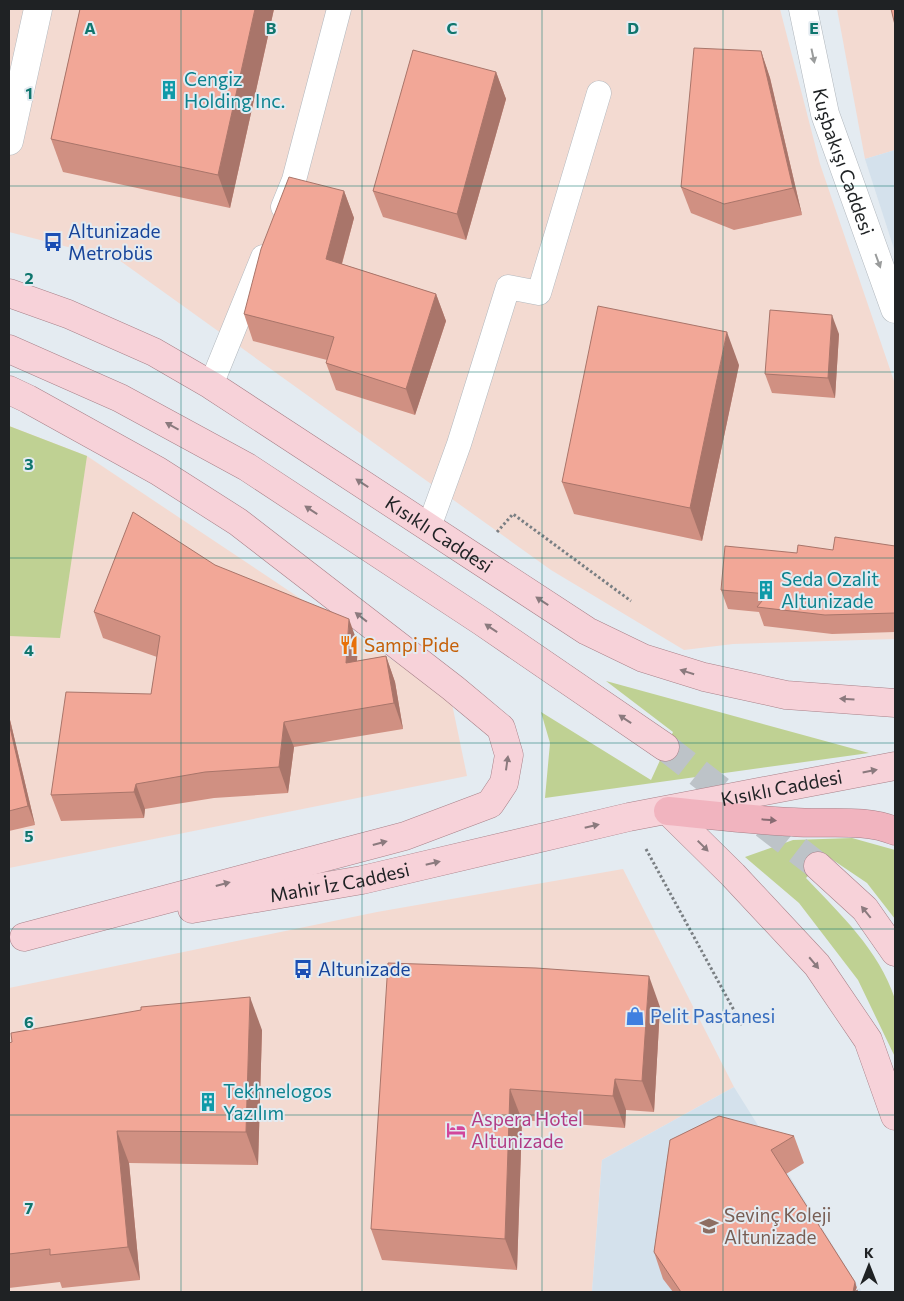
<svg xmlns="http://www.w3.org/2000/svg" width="904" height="1301" viewBox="0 0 904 1301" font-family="Commissioner,sans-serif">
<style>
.commercial{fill:#f3dad1}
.built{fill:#d4e1ec}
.green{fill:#bfd193}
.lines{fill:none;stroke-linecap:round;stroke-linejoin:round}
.primary-tunnel{stroke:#bdc3c8;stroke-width:28;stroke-dasharray:28 14;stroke-linecap:butt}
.lane-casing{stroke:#b2b8be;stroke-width:25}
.street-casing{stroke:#b2b8be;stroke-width:29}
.secondary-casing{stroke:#b2b8be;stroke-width:29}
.primary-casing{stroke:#a88189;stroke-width:29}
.highway-casing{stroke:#a88189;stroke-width:29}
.path{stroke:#7a7f83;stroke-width:3;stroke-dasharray:2.5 2.5;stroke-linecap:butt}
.lane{stroke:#fff;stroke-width:24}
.street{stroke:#fff;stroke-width:28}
.secondary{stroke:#fff;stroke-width:28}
.primary{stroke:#f7d2d9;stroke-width:28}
.highway{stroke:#f1b4bf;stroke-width:28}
.wall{fill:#d09082}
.shaded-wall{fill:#a9756a}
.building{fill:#f2a797;stroke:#a9756a}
.oneway{fill:#9a9c9c}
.oneway2{fill:#8b7a7e}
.oneway3{fill:#886b72}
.grid{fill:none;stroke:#0f766e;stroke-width:1;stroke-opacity:0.55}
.labels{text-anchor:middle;stroke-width:4;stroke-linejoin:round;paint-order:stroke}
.culture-label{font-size:19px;fill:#0d838f;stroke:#e4ebf1;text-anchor:start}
.street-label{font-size:19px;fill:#1f2224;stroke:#e4ebf1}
.transit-label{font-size:19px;fill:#164399;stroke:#e4ebf1;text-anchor:start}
.food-label{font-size:19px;fill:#c56008;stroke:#e4ebf1;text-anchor:start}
.shop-label{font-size:19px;fill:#366cbe;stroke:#e4ebf1;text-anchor:start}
.hotel-label{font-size:19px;fill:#b23c85;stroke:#e4ebf1;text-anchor:start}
.education-label{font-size:19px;fill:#785e54;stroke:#e4ebf1;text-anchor:start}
.grid-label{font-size:16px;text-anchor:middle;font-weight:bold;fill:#0f766e;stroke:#e4ebf1;stroke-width:4;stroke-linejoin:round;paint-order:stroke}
</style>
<rect width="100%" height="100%" fill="#e4ebf1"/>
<g class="commercial">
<path d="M9,9H780L820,164L895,384V639L733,644L684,650L551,570L119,260L9,232Z"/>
<path d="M837,9H895V150L865,159Z"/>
<path d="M9,426L87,456L451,699L467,776L9,868Z"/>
<path d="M623,869L734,1087L602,1160L592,1292H9V988L377,912Z"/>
</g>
<g class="built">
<path d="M895,150V252L865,159Z"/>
<path d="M734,1087L862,1292H592L602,1160Z"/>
</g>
<g class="green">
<path d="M9,426L87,456L60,638L9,636Z"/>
<path d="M606,681L869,753L545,798L550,743L541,712L651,780L673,732Z"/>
<path d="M852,838L895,850V919L867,883L827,856L806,878C840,914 879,950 895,999C899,1013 895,1041 895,1057L858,980L799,903L745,857L793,840Z"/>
</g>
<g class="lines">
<path class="primary-tunnel" d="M665,747L818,866"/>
<g class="lane-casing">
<g id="lane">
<path d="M283,207L294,180L339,9"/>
<path d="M211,385L263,257"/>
<path d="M429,527L459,444L508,287L539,293L599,93"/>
</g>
</g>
<g class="street-casing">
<path id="street" d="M9,141L38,9"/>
</g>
<g class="secondary-casing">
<g id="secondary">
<path id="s1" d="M803,9L825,114L895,309"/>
</g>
</g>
<g class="primary-casing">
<g id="primary">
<path id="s2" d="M9,293L68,314L154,352L211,385L587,631L643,658L704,677L786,695L895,703"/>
<path d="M9,349L120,398L247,467L481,621L665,747"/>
<path d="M9,390L28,399L158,471L238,522L453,688L501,728L509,755L504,783L490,804L405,836L24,937"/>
<path d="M668,811L733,875L817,965L868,1040L895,1116"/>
<path d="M818,866L865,909L895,952"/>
<path id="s3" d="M192,909L362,880L629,817L895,766"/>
</g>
</g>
<g class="highway-casing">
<path id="highway" d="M668,811C710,815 751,820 793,822C826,825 864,818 895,831"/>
</g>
<g class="path">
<path d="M497,532L513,514L631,601"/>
<path d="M646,849L742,1025"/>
</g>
<use href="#lane" class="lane"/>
<use href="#street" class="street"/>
<use href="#secondary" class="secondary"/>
<use href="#primary" class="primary"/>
<use href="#highway" class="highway"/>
</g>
<g class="wall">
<path d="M80,9H274L230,208L63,172L51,139Z"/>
<path d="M761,51L770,78L802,215L734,230L691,213L681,187Z"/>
<path d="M496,72L506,99L466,240L383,217L373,191Z"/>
<path d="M344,191L354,218L342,264L436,294L446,321L415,415L336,390L326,363L327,360L253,341L244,314Z"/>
<path d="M839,334L835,398L772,393L765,374Z"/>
<path d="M739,365L702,541L574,514L562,482Z"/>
<path d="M895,546V632L832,634L764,626L759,612L728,609L721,590L797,553Z"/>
<path d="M215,565L358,644L357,661L386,656L395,682L403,729L294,747L288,793L214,798L145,809L144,818L61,821L51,795L151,694L157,657L103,638L94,612Z"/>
<path d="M9,716L11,724L35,825L9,831Z"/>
<path d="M536,968L660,1007L654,1112L626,1110L625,1128L522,1120L517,1270L382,1260L371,1229Z"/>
<path d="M262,1030L258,1165L129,1163L140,1280L62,1288L60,1282L9,1288V1043Z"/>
<path d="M794,1136L804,1163L786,1174L855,1282L858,1292H673L663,1279L654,1252L670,1140Z"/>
</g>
<g class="shaded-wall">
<path d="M255,9H274L230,208L218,175Z"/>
<path d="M761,51L770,78L802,215L793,188Z"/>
<path d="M496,72L506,99L466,240L457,214Z"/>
<path d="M344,191L354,218L336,285L326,259Z"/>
<path d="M436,294L446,321L415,415L406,389Z"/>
<path d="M832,315L839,334L835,398L828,378Z"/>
<path d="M727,332L739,365L702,541L690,508Z"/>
<path d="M349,619L358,644L355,689L346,663Z"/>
<path d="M386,656L395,682L403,729L394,703Z"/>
<path d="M9,716L11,724L35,825L28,806L9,723Z"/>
<path d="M284,722L294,747L288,793L279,767Z"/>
<path d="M136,784L145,809L144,818L134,792Z"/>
<path d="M649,976L660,1007L654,1112L642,1081Z"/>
<path d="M250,997L262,1030L258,1165L246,1132Z"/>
<path d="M615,1079L626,1110L625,1128L613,1096Z"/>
<path d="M510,1089L522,1120L517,1270L505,1239Z"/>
<path d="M117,1131L129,1163L140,1280L128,1247Z"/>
<path d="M855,1282L858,1292H853Z"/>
</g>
<g class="building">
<path d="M80,9H255L218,175L51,139Z"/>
<path d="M891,9H895V25Z"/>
<path d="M694,48L761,51L793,188L724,204L681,187Z"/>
<path d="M413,50L496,72L457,214L373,191Z"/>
<path d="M289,177L344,191L326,259L436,294L406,389L326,363L334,337L244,314L261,249Z"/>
<path d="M598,306L727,332L690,508L562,482Z"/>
<path d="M770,310L832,315L828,378L765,374Z"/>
<path d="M133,512L215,565L349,619L346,663L386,656L394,703L284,722L279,767L205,772L136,784L134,792L51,795L66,692L151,694L160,636L94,612Z"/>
<path d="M835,537L895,546V613L825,615L757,607L768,594L721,590L725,546L797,553L798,545L833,550Z"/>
<path d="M9,723L28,806L9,811Z"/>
<path d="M388,963L536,968L649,976L642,1081L615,1079L613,1096L510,1089L505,1239L371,1229Z"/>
<path d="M250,997L246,1132L117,1131L128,1247L50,1255V1249L9,1254V1043L12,1042L11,1033L141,1010V1007Z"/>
<path d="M719,1116L794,1136L771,1150L855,1282L853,1292H681L654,1252L670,1140Z"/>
</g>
<defs><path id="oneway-solid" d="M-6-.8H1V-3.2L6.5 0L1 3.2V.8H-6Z" transform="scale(1.25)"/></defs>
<g class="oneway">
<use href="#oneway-solid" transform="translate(813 56) rotate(78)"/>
<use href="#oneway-solid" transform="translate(878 261) rotate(70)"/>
</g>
<g class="oneway2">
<use href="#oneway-solid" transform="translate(172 426) rotate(-151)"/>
<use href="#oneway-solid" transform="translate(362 483) rotate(-147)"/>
<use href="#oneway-solid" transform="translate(311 510) rotate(-147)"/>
<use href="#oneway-solid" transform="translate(542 601) rotate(-147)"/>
<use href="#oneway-solid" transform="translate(361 617) rotate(-142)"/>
<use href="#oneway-solid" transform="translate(491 628) rotate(-146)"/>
<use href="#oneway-solid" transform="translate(687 672) rotate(-162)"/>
<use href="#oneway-solid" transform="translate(847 699) rotate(-176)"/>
<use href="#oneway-solid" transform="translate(625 719) rotate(-146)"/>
<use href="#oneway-solid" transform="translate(507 763) rotate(-82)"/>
<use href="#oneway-solid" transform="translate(870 771) rotate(-11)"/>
<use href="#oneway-solid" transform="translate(592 826) rotate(-13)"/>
<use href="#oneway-solid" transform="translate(380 843) rotate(-15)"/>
<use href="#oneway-solid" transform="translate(703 846) rotate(45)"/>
<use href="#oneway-solid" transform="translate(433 863) rotate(-13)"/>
<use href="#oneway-solid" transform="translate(223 884) rotate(-15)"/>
<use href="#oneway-solid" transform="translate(866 912) rotate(-129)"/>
<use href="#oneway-solid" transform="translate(814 963) rotate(50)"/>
</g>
<use class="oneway3" href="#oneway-solid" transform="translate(769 820) rotate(5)"/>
<path class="grid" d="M181,9V1292M362,9V1292M542,9V1292M723,9V1292M9,186H895M9,372H895M9,558H895M9,743H895M9,929H895M9,1115H895"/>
<defs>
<g id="building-bare" transform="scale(1.5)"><path d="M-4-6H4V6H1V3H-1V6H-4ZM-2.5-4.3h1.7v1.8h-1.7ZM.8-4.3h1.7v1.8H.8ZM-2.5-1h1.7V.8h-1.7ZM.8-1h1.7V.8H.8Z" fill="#0f9aa8" stroke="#e4ebf1" stroke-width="2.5" paint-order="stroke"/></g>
<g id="bus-bare" transform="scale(1.5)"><path d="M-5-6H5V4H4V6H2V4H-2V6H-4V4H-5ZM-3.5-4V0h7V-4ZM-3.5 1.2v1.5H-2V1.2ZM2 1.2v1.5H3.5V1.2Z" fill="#1a4fb4" stroke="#e4ebf1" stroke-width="2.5" paint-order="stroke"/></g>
<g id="restaurant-bare" transform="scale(1.5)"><path d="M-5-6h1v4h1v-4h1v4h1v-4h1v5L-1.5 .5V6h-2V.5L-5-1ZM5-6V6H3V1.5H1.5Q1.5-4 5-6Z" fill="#e8710a" stroke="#e4ebf1" stroke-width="2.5" paint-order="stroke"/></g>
<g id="shop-bare" transform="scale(1.5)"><path d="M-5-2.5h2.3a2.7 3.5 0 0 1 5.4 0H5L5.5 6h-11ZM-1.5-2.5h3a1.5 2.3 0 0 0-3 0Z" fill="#3f7fe0" stroke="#e4ebf1" stroke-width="2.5" paint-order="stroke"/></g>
<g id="hotel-bare" transform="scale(1.5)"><path d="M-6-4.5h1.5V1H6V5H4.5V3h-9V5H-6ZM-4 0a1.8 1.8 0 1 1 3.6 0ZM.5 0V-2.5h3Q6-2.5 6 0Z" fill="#d1479c" stroke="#e4ebf1" stroke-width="2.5" paint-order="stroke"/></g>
<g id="school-bare" transform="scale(1.5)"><path d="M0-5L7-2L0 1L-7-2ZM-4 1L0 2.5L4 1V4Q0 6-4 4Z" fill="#8d6e63" stroke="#e4ebf1" stroke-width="2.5" paint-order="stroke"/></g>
</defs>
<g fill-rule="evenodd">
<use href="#building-bare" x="169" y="90"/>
<use href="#bus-bare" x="53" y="242"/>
<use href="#building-bare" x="766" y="590"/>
<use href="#restaurant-bare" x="349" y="645"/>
<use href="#bus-bare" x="303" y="969"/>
<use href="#shop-bare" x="635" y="1016"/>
<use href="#building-bare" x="208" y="1102"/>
<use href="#hotel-bare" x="456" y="1130"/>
<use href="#school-bare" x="709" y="1226"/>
</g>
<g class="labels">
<g class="culture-label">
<text x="184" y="86">Cengiz<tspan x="184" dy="22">Holding Inc.</tspan></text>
<text x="781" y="586">Seda Ozalit<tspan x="781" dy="22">Altunizade</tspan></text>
<text x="223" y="1098">Tekhnelogos<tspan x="223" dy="22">Yazılım</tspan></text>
</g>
<g class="street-label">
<text dy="7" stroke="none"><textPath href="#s1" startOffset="158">Kuşbakışı Caddesi</textPath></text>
<text dy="7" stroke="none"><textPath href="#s2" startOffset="495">Kısıklı Caddesi</textPath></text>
<text dy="7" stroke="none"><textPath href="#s3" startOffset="602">Kısıklı Caddesi</textPath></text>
<text dy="7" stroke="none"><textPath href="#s3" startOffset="150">Mahir İz Caddesi</textPath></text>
</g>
<g class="transit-label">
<text x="68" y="238">Altunizade<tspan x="68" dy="22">Metrobüs</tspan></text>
<text x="318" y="976">Altunizade</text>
</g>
<g class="food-label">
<text x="364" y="652">Sampi Pide</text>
</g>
<g class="shop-label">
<text x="650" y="1023">Pelit Pastanesi</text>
</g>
<g class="hotel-label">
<text x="471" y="1126">Aspera Hotel<tspan x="471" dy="22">Altunizade</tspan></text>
</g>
<g class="education-label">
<text x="724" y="1222">Sevinç Koleji<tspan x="724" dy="22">Altunizade</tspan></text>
</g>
</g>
<g class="grid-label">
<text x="90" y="34">A</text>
<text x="271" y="34">B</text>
<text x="452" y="34">C</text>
<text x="633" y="34">D</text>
<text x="814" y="34">E</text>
<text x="29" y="99">1</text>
<text x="29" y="284">2</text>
<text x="29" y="470">3</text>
<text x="29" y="656">4</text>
<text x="29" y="842">5</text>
<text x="29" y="1028">6</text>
<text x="29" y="1214">7</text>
</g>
<rect width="904" height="1301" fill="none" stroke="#1f2224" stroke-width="20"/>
<g transform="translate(869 1266)" stroke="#e4ebf1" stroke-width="4" paint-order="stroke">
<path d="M0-4L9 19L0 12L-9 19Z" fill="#1f2224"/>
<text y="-8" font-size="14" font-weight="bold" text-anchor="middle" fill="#1f2224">K</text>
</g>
</svg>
